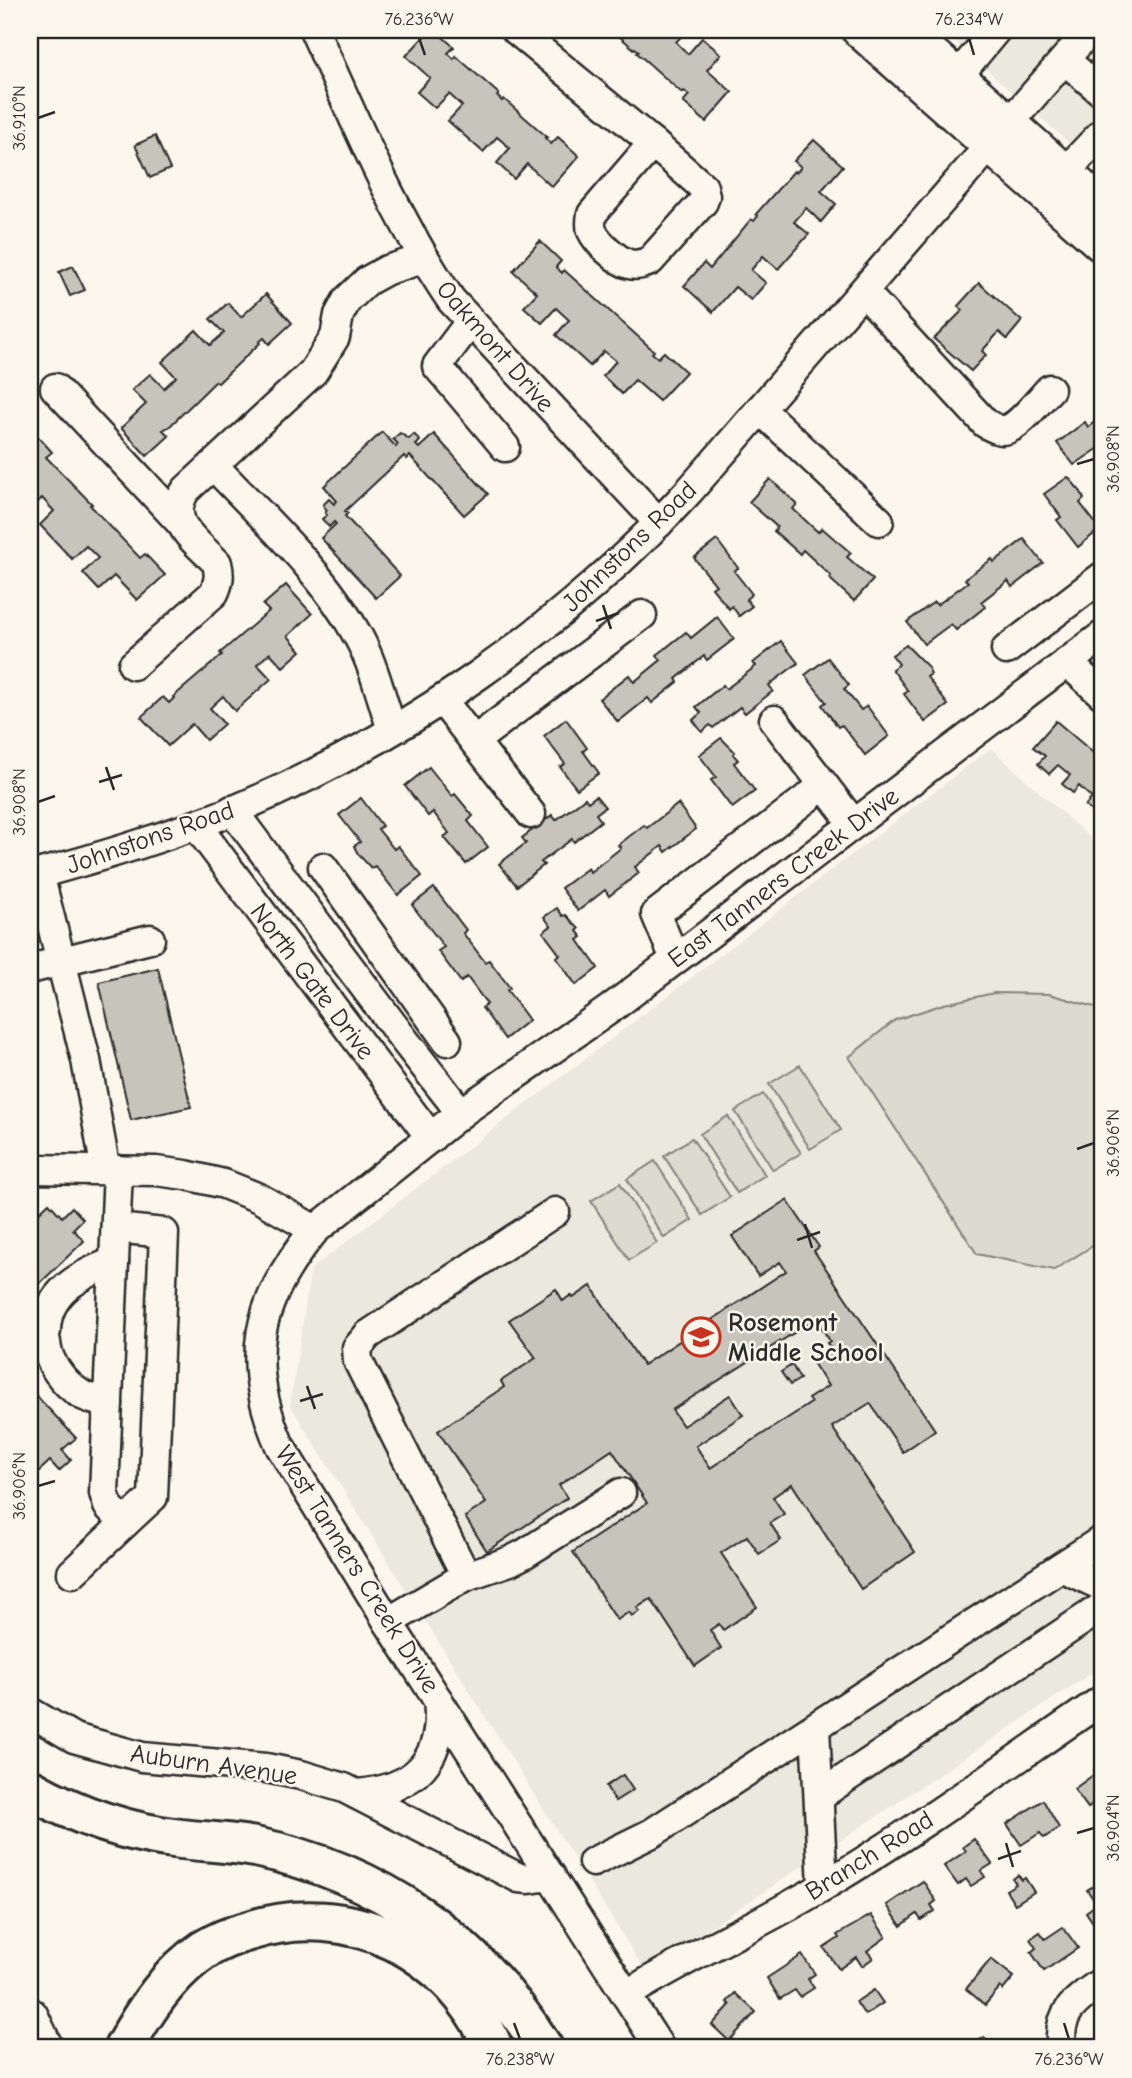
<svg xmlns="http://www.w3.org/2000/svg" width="1132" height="2078" viewBox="0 0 1132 2078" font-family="'Comic Neue',sans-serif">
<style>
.built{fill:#ebe8de}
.green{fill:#dddad0;stroke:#84827e;stroke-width:2}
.building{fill:#c7c4bc;stroke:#2b2b2b;stroke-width:2;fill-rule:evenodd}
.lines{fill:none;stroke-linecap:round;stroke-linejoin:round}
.minor-casing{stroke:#2b2b2b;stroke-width:33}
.major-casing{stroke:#2b2b2b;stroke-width:40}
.highway-casing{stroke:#2b2b2b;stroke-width:44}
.minor{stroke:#fbf7ec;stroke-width:28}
.major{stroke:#fbf7ec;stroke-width:35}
.highway{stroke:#fbf7ec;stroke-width:38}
.ticks{fill:none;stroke:#2b2b2b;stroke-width:2.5}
.labels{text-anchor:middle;stroke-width:5;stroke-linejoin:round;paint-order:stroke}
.street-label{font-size:26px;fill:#2b2b2b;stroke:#fbf7ec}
.poi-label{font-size:26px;font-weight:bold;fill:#2b2b2b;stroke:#fbf7ec;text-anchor:start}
.neatline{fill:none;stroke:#2b2b2b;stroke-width:2.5}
.ticks-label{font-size:18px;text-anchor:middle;fill:#2b2b2b}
</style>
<rect width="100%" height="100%" fill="#fbf7ec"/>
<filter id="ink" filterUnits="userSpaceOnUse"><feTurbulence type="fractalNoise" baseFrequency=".0143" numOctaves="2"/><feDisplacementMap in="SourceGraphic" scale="14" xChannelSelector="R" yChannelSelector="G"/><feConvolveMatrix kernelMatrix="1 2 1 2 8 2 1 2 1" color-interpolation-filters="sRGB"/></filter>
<g filter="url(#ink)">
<g class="built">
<path d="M942,30H1102V172Z"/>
<path d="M991,748L1102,849V1666L645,1971L290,1405L311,1269Z"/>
</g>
<g class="green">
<path d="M994,993L1049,994L1102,1009V1240L1054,1270L977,1254L849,1057L895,1020L944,1004Z"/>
<path d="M800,1065L841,1130L810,1149L769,1084Z"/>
<path d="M763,1094L801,1153L773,1170L735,1111Z"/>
<path d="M728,1116L765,1175L737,1193L700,1134Z"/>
<path d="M692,1138L730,1197L702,1215L664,1156Z"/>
<path d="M655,1161L692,1220L664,1238L627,1179Z"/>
<path d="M620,1183L657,1243L629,1260L591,1201Z"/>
</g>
<g class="building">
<path d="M430,30H435L454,47L448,53L454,59L456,56L499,94L497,96L502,101L504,99L547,137L545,138L551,144L558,137L579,156L552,187L527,164L514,179L497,163L510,148L497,137L483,152L448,121L462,106L449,94L435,108L417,92L430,78L406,56Z"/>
<path d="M612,30H687L676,42L688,54L702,38L721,54L707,70L732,92L706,122L683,102L689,95L684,91L682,93L637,53L639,51L635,48L634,49Z"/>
<path d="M155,136L170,169L150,178L135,145Z"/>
<path d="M814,140L843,166L821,191L836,204L821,222L806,208L794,222L809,234L778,269L763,256L751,270L766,283L751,300L735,287L713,312L684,286L704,263L710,269L751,219L754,221L758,216L756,214L794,171L796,173L801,167L794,161Z"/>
<path d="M540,241L561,261L556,267L562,273L564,270L654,351L652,353L658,358L664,352L686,372L659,401L635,380L622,394L603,376L616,361L604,351L590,366L556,335L569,320L556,308L542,323L524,307L537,293L513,271Z"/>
<path d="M73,266L85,290L70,296L59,272Z"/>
<path d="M979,283L1022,321L1007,339L999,332L982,351L986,355L971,371L934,339L963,310L958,306Z"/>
<path d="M266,294L292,323L269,344L264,338L259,342L260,343L218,383L216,381L170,426L163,430L169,436L147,456L121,428L146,404L132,390L150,374L164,388L176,377L162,362L196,330L210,345L224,333L210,319L228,303L241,317Z"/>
<path d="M1102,416V446L1074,465L1057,443L1085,422L1088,427Z"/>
<path d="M32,430L52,452L46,457L92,504L90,505L140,558L145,554L165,575L137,600L114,576L99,590L83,573L98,558L86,546L72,559L40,525L54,511L42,498L30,510V432Z"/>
<path d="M382,432L396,447L398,444L393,439L400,433L409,439L414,434L420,441L416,445L419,448L434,434L488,494L464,515L410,456L407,459L404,456L345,511L348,513L345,516L400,576L376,598L321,538L336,524L334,522L329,527L322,519L327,515L325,513L327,510L323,505L329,499L334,504L337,501L324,486Z"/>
<path d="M1068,477L1081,492L1084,499L1080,503L1100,529L1078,547L1057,520L1061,517L1044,494Z"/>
<path d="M770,479L797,504L793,509L818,532L822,528L851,553L847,557L873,580L854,601L829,578L831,576L803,550L800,554L774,531L777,527L749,502Z"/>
<path d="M1024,539L1043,563L1012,587L1008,581L981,602L985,607L956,630L951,624L924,644L907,622L934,602L937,605L968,582L965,579L992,559L994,562Z"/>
<path d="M717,540L738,568L734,571L752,594L746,599L752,606L739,616L732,606L729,609L712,588L716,585L694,558Z"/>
<path d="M286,585L312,614L288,636L301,651L283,667L270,653L257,664L271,679L235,711L223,696L210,708L224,724L206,740L192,724L168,746L141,717L163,697L169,703L174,698L173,697L222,655L220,653L269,611L263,605Z"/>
<path d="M717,617L734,639L707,660L704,656L676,679L678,682L652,703L648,698L618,722L599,699L629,675L634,682L661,660L657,655L686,632L691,638Z"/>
<path d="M781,641L798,663L769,685L773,691L745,713L740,707L713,728L710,725L702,732L693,720L701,713L696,707L723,685L726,689L756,666L753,663Z"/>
<path d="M906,645L928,667L931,674L927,677L948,705L925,722L904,694L908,691L892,669L899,664L892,655Z"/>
<path d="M828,658L849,685L844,689L861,710L867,706L889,736L865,755L842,725L838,727L822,705L826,702L805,675Z"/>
<path d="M566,719L587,748L583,751L599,773L577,789L560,767L565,764L544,736Z"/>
<path d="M1056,721L1097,756L1094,759L1102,766V808L1096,815L1085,806L1092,798L1079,786L1073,793L1062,784L1070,775L1058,765L1049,774L1038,764L1045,756L1033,747Z"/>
<path d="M721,738L735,752L733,754L738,760L734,763L755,791L732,808L711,780L716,777L699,755Z"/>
<path d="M429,767L452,796L455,794L473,816L468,821L488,847L466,864L444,837L449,833L433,812L428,816L405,786Z"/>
<path d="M596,796L605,807L596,814L601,821L574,842L572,839L541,862L544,865L517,886L499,864L526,843L522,838L552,815L556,820L585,798L588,802Z"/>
<path d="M361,798L382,826L378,829L394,849L398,846L422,876L398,895L375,866L371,868L358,854L354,846L360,842L339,815Z"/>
<path d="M678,804L696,829L666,852L662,846L635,867L639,873L609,896L605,890L578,911L561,888L588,868L590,872L621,848L618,845L644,825L647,828Z"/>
<path d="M434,888L466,930L463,933L485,962L489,960L510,988L507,990L529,1020L505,1039L482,1008L487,1004L467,977L461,982L438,951L444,947L412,905Z"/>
<path d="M557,908L563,916L566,915L579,929L577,931L582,937L578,940L598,968L576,985L556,957L560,955L543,932L551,926L544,917Z"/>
<path d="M158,968L191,1107L131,1120L99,982Z"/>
<path d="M787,1200L819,1247L814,1251L935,1430L903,1452L870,1403L832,1427L915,1552L861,1589L792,1484L773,1497L784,1514L770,1523L781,1540L759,1554L747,1536L721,1553L757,1607L723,1630L719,1624L710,1630L721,1648L695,1666L651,1599L637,1608L640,1611L632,1616L629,1612L617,1620L573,1552L647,1503L612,1450L559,1485L567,1498L487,1551L465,1517L486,1503L438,1431L504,1387L501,1381L536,1358L509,1320L556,1289L563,1301L571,1295L573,1298L591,1286L643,1365L786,1271L780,1262L758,1276L732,1236ZM816,1319L830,1341L827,1343L831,1348L812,1361L828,1386L808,1399L811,1403L710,1468L696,1446L743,1415L730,1395L683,1426L672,1410Z"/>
<path d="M49,1203L62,1217L72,1207L83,1219L73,1229L84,1241L37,1286L35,1284L30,1288V1221Z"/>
<path d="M792,1365L800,1379L790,1385L781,1372Z"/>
<path d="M31,1390L76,1438L62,1450L71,1460L59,1471L50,1461L37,1473L30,1465Z"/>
<path d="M1102,1764V1798L1088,1808L1074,1789L1096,1773L1094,1770Z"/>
<path d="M623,1775L633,1790L615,1801L606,1786Z"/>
<path d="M1043,1800L1059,1828L1044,1838L1040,1833L1021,1845L1007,1824Z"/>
<path d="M974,1839L992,1864L981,1871L985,1877L971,1886L966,1879L958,1885L944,1866L966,1851L963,1847Z"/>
<path d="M1018,1875L1022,1880L1025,1878L1034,1892L1015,1904L1006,1890L1016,1884L1013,1879Z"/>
<path d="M1102,1880V1927L1098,1930L1086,1912L1097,1904L1087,1890Z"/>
<path d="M923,1881L936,1901L931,1905L935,1911L921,1920L917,1914L901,1926L887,1905Z"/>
<path d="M871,1915L886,1937L867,1951L873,1958L862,1966L856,1957L839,1969L824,1948L839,1938L837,1935Z"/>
<path d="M1063,1927L1078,1948L1044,1971L1031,1952L1036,1948L1030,1939L1040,1932L1045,1939Z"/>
<path d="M802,1955L815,1974L808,1979L814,1988L800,1997L795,1990L780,1999L767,1978Z"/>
<path d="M991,1959L1014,1977L1003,1990L1000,1987L985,2005L966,1989Z"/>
<path d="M874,1990L883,2003L865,2015L856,2002Z"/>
<path d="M735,1993L756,2012L729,2041L712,2025L730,2005L727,2002Z"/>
<path d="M984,2037L991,2048H966Z"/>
</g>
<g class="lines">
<g class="minor-casing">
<g id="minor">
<path d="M314,30C356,122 394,216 451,300L659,523"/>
<path d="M516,30L653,143"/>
<path d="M1065,60L1102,92"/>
<path d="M957,77L996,30"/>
<path d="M653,143L703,187L705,196L703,202L650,261C643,264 637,266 629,264C617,261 597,242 592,231C590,225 591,220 592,214Z"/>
<path d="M1064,173L1102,133"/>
<path d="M864,292L985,423C990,426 996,430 1002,430C1016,431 1040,399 1050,389"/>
<path d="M470,322L437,366L505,447"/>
<path d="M55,388L179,521"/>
<path d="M760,409L879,521"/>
<path d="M213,465C264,519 323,572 359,638C374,666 382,700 392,730"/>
<path d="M1006,650L1102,577"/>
<path d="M1067,662L1102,694"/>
<path d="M133,665L214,593C219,582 220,575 217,563C196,541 164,521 186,490L313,372L335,337L339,315L347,300L367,281L387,270L423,259"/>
<path d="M442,700L531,814"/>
<path d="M774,720L853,823"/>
<path d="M474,741L642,615"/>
<path d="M232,810L405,1041L461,1113"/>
<path d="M196,825L431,1138"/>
<path d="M323,867L447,1041"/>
<path d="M30,876C98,858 167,837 232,811C405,739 564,627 690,490L1090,30"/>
<path d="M30,878L41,882L86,1060L106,1171"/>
<path d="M675,959L656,914L824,785"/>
<path d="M30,969L150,939"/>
<path d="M30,1169L156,1171L186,1175L224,1184L259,1198L315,1230"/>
<path d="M116,1228L164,1233L153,1497L125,1523L108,1506L104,1493L118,1170"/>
<path d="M46,1331C46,1292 81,1274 114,1262"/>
<path d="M46,1342C47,1362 64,1384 82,1395C90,1399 100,1401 108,1404"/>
<path d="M1061,1567L1102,1586"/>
<path d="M72,1573L125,1523"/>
<path d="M466,1576L358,1361L357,1348L368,1335L555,1212"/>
<path d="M388,1622L466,1576L510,1561L524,1554L621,1493"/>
<path d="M30,1712L74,1738L142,1757L266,1768L301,1775L344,1788L519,1878L529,1879L551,1876"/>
<path d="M815,1728L823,1886"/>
<path d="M356,1794C414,1790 445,1760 438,1700"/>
<path d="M819,1796L1102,1607"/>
<path d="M593,1862L652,1833L1102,1540"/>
<path d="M626,1995C691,1954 762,1924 827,1884C922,1827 1011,1762 1102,1700"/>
<path d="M660,2048L388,1622L280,1446C243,1361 256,1300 315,1230L461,1113L610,1009L1102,636"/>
<path d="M1062,2048C1056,2013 1076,2000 1102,1982"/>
</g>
</g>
<g class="major-casing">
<g id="major">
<path d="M860,30L1102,244"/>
<path d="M904,30L1102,206"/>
<path d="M30,2016L45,2048"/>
</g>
</g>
<g class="highway-casing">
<g id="highway">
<path d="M30,1789C76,1815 128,1833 181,1839C206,1842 230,1842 255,1847C379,1872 477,1941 543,2048"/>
<path d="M124,2048C144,2011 169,1973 204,1950C218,1941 234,1935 249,1931C348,1898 455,1951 493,2048"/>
</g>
</g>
<use href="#minor" class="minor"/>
<use href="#major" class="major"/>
<use href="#highway" class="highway"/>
</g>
</g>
<path class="ticks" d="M419,38L425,55M969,38L974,55M38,118L55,112M1077,464L1094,459M603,605L611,629M596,621L619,613M106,767L114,790M99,782L122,775M38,802L55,796M1077,1149L1094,1143M805,1224L812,1248M797,1240L820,1232M307,1386L315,1409M300,1401L323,1394M38,1486L55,1481M1077,1833L1094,1828M1006,1843L1013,1867M998,1859L1021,1851M514,2023L520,2039M1064,2023L1069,2039"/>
<defs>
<g id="school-ring" transform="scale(2.0125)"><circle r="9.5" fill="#fbf7ec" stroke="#c8321e" stroke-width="1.5"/><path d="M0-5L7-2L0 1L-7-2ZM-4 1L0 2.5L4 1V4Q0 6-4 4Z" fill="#c8321e"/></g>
</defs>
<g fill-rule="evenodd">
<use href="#school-ring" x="701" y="1337"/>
</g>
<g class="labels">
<g class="street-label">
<text transform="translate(496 346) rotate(49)" y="9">Oakmont Drive</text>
<text transform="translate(629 546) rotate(-44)" y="9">Johnstons Road</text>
<text transform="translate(150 837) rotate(-19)" y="9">Johnstons Road</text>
<text transform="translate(783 877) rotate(-37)" y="9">East Tanners Creek Drive</text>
<text transform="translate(313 981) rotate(53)" y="9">North Gate Drive</text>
<text transform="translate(358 1569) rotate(58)" y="9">West Tanners Creek Drive</text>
<text transform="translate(214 1764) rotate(8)" y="9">Auburn Avenue</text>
<text transform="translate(869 1855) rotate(-32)" y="9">Branch Road</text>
</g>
<g class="poi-label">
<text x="728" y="1331">Rosemont<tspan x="728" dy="30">Middle School</tspan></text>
</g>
</g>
<rect width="1132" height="2078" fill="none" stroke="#fbf7ec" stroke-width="77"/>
<rect x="38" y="38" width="1056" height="2001" class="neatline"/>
<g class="ticks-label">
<text x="419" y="25">76.236°W</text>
<text x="969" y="25">76.234°W</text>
<text transform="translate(19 118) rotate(-90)" y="6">36.910°N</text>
<text transform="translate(1113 459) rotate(-90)" y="6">36.908°N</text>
<text transform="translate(19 802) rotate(-90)" y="6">36.908°N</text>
<text transform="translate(1113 1143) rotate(-90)" y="6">36.906°N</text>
<text transform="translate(19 1486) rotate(-90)" y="6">36.906°N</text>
<text transform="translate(1113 1828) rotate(-90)" y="6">36.904°N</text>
<text x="520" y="2065">76.238°W</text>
<text x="1069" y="2065">76.236°W</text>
</g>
</svg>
